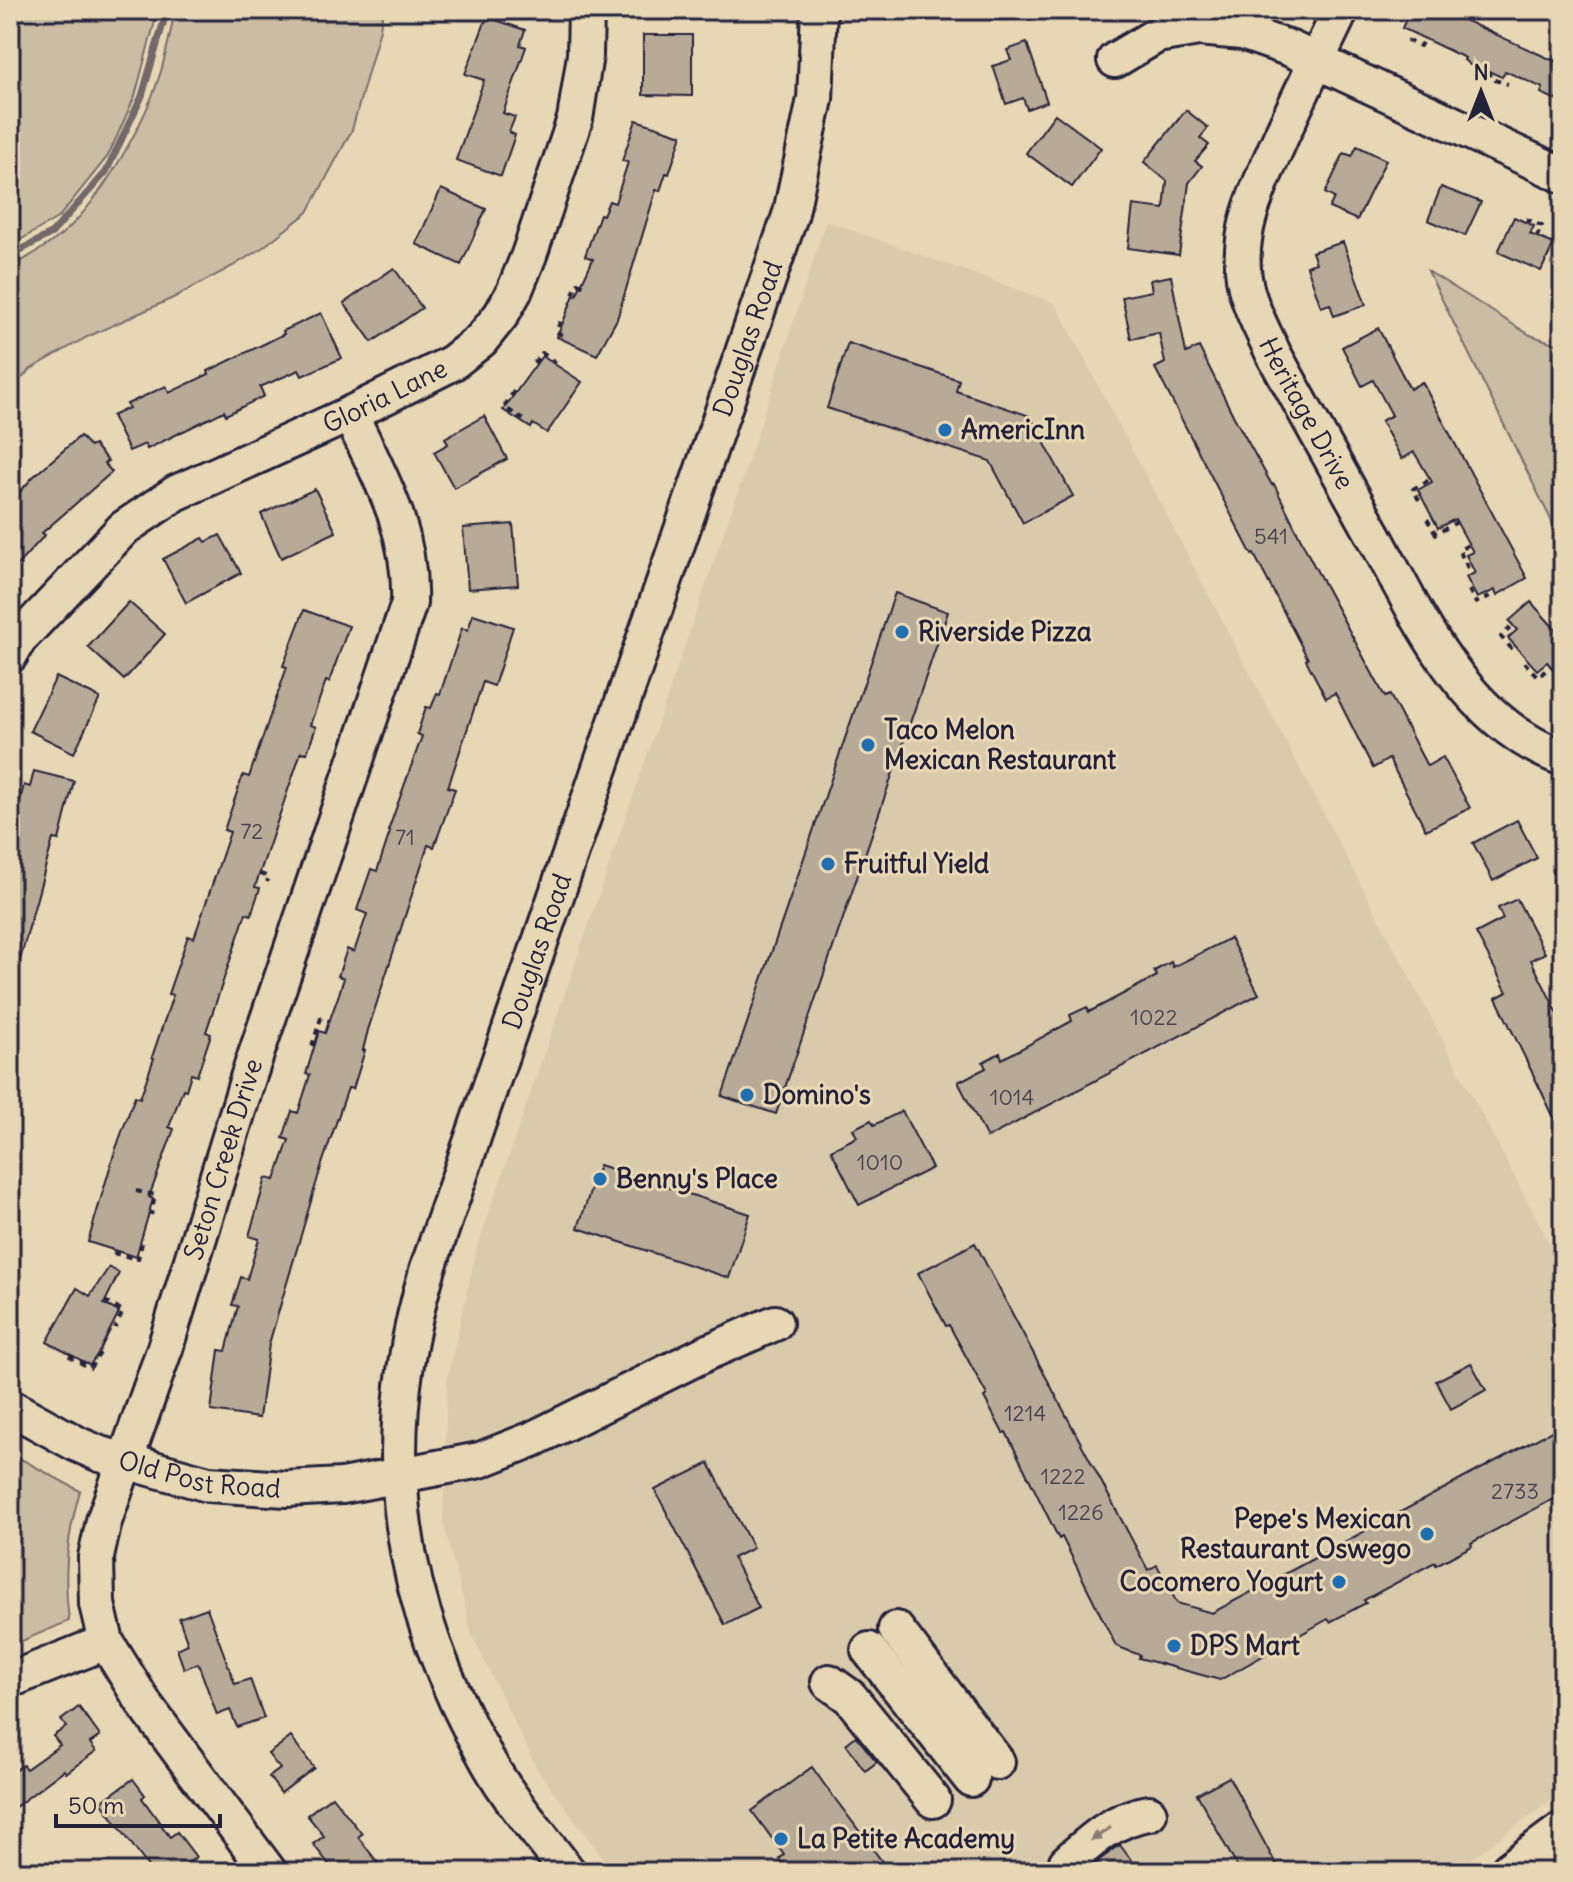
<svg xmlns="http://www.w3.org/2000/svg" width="1573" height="1882" viewBox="0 0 1573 1882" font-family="Delius,sans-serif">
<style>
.built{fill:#d9caab}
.green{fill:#cbbda3;stroke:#76706f;stroke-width:2}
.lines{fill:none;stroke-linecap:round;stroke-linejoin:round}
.stream{stroke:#71696b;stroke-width:7}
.building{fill:#b7aa96;stroke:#22223b;stroke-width:2}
.minor-casing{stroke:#22223b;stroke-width:40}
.major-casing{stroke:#22223b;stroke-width:48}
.path{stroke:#22223b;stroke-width:4;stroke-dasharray:6 6;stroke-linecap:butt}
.minor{stroke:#e8d7b4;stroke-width:34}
.major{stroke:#e8d7b4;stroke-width:42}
.oneway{fill:#857c78}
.poi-dot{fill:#1f6fb2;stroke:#e8d7b4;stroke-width:3}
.labels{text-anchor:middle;stroke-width:6;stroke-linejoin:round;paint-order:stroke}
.number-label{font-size:22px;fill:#474452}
.street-label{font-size:26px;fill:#22223b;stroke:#e8d7b4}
.poi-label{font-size:26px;font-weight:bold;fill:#22223b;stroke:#e8d7b4;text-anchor:start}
</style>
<rect width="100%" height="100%" fill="#e8d7b4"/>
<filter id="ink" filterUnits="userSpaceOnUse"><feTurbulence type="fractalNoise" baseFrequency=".0125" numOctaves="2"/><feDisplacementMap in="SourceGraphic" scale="16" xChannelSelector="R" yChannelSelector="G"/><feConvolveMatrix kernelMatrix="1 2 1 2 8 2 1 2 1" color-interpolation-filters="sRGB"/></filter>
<g filter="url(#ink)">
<path class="built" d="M826,221L1055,303L1563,1269V1792L1453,1872H613L537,1769L472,1635L443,1522L447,1380L477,1248L751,454Z"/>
<g class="green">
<path d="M10,10H158L135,96L108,156L59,217L10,246Z"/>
<path d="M175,10H383L380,29L352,130L308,212L262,248L233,266L173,298L87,337L31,369L10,389V268C26,258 43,249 57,238C99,206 146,121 161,71C167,51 171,30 175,10Z"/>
<path d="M1428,271L1530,335L1563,346V544Z"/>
<path d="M10,1453L80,1491C67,1536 63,1575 69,1621L10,1646Z"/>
</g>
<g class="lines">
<path class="stream" d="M10,256L52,233L106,172L142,96L167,10"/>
</g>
<g class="building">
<path d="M1410,10H1442L1563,65V103L1541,93L1543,88L1505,71L1502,77L1486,70L1485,72L1470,65L1464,60L1465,58L1402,28Z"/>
<path d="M487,17L525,30L520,45L526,47L503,113L515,117L509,132L515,135L501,176L456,160L484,80L465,74Z"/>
<path d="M643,35H692V96L643,95Z"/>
<path d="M1027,43L1047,102L1027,109L1023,98L1006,104L993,66L1011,60L1007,50Z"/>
<path d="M1186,110L1208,128L1200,138L1209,145L1195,161L1202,166L1189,183L1179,255L1128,248L1133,205L1164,209L1167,181L1144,162Z"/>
<path d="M1055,114L1101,148L1072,187L1026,153Z"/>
<path d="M636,120L682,135L669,174L666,173L660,191L656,190L617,319L597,355L557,337L574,295L576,296L593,259L585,256L600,214L603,215L609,201L615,203L628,162L622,161Z"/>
<path d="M1357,146L1386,160L1357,220L1329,208L1334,198L1325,193L1344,153L1352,156Z"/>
<path d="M1441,187L1481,202L1465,236L1428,220Z"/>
<path d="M441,189L486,209L461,265L416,244Z"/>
<path d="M1514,217L1534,226L1530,234L1554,244L1541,271L1498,252Z"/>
<path d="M1343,242L1366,305L1334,316L1330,304L1321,307L1307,266L1316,263L1312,252Z"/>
<path d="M394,268L422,308L372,342L344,303Z"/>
<path d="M1171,276L1186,353L1199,347L1234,417L1272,485L1274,484L1310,558L1385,697L1390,695L1427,766L1443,757L1470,808L1426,830L1389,759L1373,768L1335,693L1326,698L1306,660L1308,659L1254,554L1252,555L1155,368L1165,363L1159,333L1131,339L1122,297L1152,291L1150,280Z"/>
<path d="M321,313L342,358L302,376L299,370L260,387L264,396L226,415L224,411L147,449L145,444L129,451L112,416L129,408L127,404L166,386L169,393L209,374L208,371L268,342L284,334L283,331Z"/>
<path d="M1378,328L1410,389L1422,382L1527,578L1497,595L1495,590L1477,598L1466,577L1475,573L1466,555L1473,552L1455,519L1438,528L1418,490L1432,482L1414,452L1402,459L1381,421L1392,415L1373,380L1362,386L1342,347Z"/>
<path d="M848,343L959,380L956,391L1030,416L1073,496L1023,523L990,461L827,408Z"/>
<path d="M542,356L582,382L547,433L533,424L531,428L503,410Z"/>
<path d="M484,416L507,459L454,488L434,452L448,444L445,438Z"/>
<path d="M80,436L90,447L94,445L108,461L104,463L112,472L42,533L45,535L10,573V503L33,477Z"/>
<path d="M315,489L336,532L281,558L261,514Z"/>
<path d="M513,524L518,585L468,589L463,528Z"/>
<path d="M220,535L241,573L186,603L163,559L203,538L206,542Z"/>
<path d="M895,593L948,612L776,1114L722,1096Z"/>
<path d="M129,602L165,634L124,680L88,647Z"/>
<path d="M1531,602L1563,638V662L1554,670L1547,662L1537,670L1508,638L1517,630L1509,621Z"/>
<path d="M304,610L349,626L329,682L326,681L310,725L316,727L307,753L301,752L288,790L255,887L260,888L251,915L246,913L206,1032L211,1034L197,1076L191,1074L186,1090L183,1089L169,1127L174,1129L149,1197L153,1199L136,1257L88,1242L114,1154L135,1096L140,1098L154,1058L152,1057L173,995L168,994L188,936L194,938L230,832L224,830L243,775L249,777L287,667L283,666Z"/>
<path d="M473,614L513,627L494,686L483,682L448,787L455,789L434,847L428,845L368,1030L363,1050H365L353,1089L348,1088L321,1167L269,1344L259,1418L211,1411L219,1350L226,1351L238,1306L232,1305L241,1277L247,1279L259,1239L249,1236L266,1178L275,1180L289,1140L283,1138L292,1111L298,1113L310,1075L306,1074L319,1031L325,1033L339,994L344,978L338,976L347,949L354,952L367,914L357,910L371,869L377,871L390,832L388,831L422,736L417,734L426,707L431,708L437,693L440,694L462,628L468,630Z"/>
<path d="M56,677L100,698L74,753L30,731Z"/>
<path d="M34,771L74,781L59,840L53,839L16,975H10V839L24,785L30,787Z"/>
<path d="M1517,820L1537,858L1493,881L1473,843Z"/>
<path d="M1517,899L1545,953L1531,960L1563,1024V1136L1496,998L1507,992L1476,933L1503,919L1498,908Z"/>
<path d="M1230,938L1259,994L987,1138L958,1082L986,1068L983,1062L1000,1053L1002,1059L1072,1021L1070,1015L1087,1007L1089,1012L1157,976L1154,971L1171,962L1173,967Z"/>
<path d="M902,1111L932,1168L859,1205L831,1150L857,1137L853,1129L871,1120L874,1125Z"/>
<path d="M599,1165L750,1214L729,1278L578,1228Z"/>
<path d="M975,1243L1148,1570L1157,1565L1177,1603L1212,1613L1563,1425V1494L1471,1543L1472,1546L1436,1565L1435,1562L1364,1600L1366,1603L1330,1622L1328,1619L1220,1680L1139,1658L1140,1655L1116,1646L1062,1537L1059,1539L1006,1432L1003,1433L984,1397L987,1395L949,1325L946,1326L918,1273Z"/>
<path d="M109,1267L119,1273L104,1304L119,1312L99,1352L90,1365L47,1342L77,1288L90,1296Z"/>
<path d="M1471,1363L1486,1390L1451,1409L1436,1381Z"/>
<path d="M709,1463L753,1548L733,1558L759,1608L725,1625L655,1490Z"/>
<path d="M207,1608L235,1684L250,1679L264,1718L237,1727L230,1710L217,1715L198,1663L184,1669L177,1649L188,1644L179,1618Z"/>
<path d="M79,1707L100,1736L90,1743L96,1751L66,1773L64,1770L10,1811V1774L23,1765L26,1769L60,1745L53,1736L66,1727L61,1720Z"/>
<path d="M856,1736L877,1762L865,1771L846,1744Z"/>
<path d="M291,1737L314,1768L281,1793L269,1777L280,1769L268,1754Z"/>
<path d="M812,1767L824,1784L890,1872H789L779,1859L784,1855L752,1811Z"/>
<path d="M1229,1777L1277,1866L1266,1872H1240L1197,1794Z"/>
<path d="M133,1779L145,1795L142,1798L170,1837L177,1832L196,1857L176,1872H152L101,1802Z"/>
<path d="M332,1796L362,1834L358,1837L385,1872H335L313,1844L324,1836L307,1815Z"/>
<path d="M1120,1845L1140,1872H1088L1098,1861Z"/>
</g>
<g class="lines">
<g class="minor-casing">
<g id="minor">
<path id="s1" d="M1341,10C1321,51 1302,91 1283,132C1263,179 1236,226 1244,278C1248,304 1262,329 1273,353C1306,412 1338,471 1371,530C1418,616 1463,722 1563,758"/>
<path d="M1115,60L1157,35L1199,28L1242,32L1291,49L1563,175"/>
<path id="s2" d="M10,655L19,639L124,528L176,493L350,414L452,363L481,340L501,315L514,292L529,255L575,119L585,55L586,10"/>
<path id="s3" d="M10,1407L77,1444L100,1454L208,1484L286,1489L342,1486L480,1460L533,1439L706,1353L775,1323"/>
<path d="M896,1629L997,1762"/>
<path d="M869,1650L971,1779"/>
<path d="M10,1680L106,1642"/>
<path d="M829,1682L850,1697L933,1800"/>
<path id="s4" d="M269,1872L145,1705L106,1642L97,1604L96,1557L104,1521L165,1348L248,1078L409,603C412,530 380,477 350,414"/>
<path id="s5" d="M568,1872C542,1837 511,1802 489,1763C397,1603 374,1449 427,1271L791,213L815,99L819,10"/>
<path d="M1069,1872L1067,1862C1092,1840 1115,1818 1149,1813"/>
</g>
</g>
<g class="major-casing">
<path id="major" d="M1512,1872L1563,1834"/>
</g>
<g class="path">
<path d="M1407,40L1420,46L1424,39"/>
<path d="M1488,71L1491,79L1508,84"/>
<path d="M1526,219L1542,226L1537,236"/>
<path d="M573,294L578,283L585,286"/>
<path d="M562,335L556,332L562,317"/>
<path d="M534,363L542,353L561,366"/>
<path d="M514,391L504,407L524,420"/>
<path d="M1419,500L1413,489L1431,479"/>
<path d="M1427,519L1436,534L1457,522"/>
<path d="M1468,568L1459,550L1472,543"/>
<path d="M1469,590L1476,603L1496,593"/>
<path d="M1512,649L1501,637L1513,625"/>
<path d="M1524,662L1538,677L1551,666"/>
<path d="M260,874L269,877L267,882"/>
<path d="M312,1046L321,1018L329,1021"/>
<path d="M136,1191L155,1195L151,1215"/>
<path d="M113,1253L138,1259L142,1243"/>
<path d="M105,1301L123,1311L115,1328"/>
<path d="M69,1356L90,1368L102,1350"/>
</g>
<use href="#minor" class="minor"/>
<use href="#major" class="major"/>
</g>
<defs><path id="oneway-solid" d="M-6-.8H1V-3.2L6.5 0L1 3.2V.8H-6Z" transform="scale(2)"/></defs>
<use class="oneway" href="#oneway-solid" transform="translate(1101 1834) rotate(146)"/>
</g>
<g class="poi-dot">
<circle cx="945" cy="430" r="8"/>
<circle cx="902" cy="632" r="8"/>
<circle cx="868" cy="745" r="8"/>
<circle cx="828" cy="864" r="8"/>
<circle cx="747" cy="1095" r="8"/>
<circle cx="600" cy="1179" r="8"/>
<circle cx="1427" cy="1534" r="8"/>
<circle cx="1339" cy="1582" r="8"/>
<circle cx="1174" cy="1646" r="8"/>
<circle cx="781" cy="1839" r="8"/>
</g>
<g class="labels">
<g class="number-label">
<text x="1271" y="544">541</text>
<text x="252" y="839">72</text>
<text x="405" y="845">71</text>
<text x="1154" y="1025">1022</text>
<text x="1012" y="1105">1014</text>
<text x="880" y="1170">1010</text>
<text x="1025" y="1421">1214</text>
<text x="1063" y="1484">1222</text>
<text x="1515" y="1499">2733</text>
<text x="1081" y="1520">1226</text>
</g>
<g class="street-label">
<text dy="9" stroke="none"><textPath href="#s5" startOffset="1632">Douglas Road</textPath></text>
<text dy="9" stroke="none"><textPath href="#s2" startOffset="464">Gloria Lane</textPath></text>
<text dy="9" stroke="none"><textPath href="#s1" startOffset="438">Heritage Drive</textPath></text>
<text dy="9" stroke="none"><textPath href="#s5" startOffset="984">Douglas Road</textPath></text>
<text dy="9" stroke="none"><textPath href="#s4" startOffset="786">Seton Creek Drive</textPath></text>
<text dy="9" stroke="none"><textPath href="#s3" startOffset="204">Old Post Road</textPath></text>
</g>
<g class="poi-label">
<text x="961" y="439">AmericInn</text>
<text x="918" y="641">Riverside Pizza</text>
<text x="884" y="739">Taco Melon<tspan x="884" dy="30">Mexican Restaurant</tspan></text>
<text x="844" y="873">Fruitful Yield</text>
<text x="763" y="1104">Domino's</text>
<text x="616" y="1188">Benny's Place</text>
<text x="1411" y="1528" text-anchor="end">Pepe's Mexican<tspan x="1411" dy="30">Restaurant Oswego</tspan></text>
<text x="1323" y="1591" text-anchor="end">Cocomero Yogurt</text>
<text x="1190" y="1655">DPS Mart</text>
<text x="797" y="1848">La Petite Academy</text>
</g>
</g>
<rect width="1573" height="1882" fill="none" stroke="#e8d7b4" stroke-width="40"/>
<rect x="20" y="20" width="1533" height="1842" fill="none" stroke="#22223b" stroke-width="3" filter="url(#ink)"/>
<g transform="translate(1481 92)" stroke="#e8d7b4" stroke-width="6" paint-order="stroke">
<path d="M0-6L14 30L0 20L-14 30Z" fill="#22223b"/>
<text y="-12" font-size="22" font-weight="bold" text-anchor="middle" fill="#22223b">N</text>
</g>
<path d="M56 1814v12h164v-12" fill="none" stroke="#22223b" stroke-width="4"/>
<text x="68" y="1814" font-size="24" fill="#22223b" stroke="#e8d7b4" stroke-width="6" paint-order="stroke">50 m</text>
</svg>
